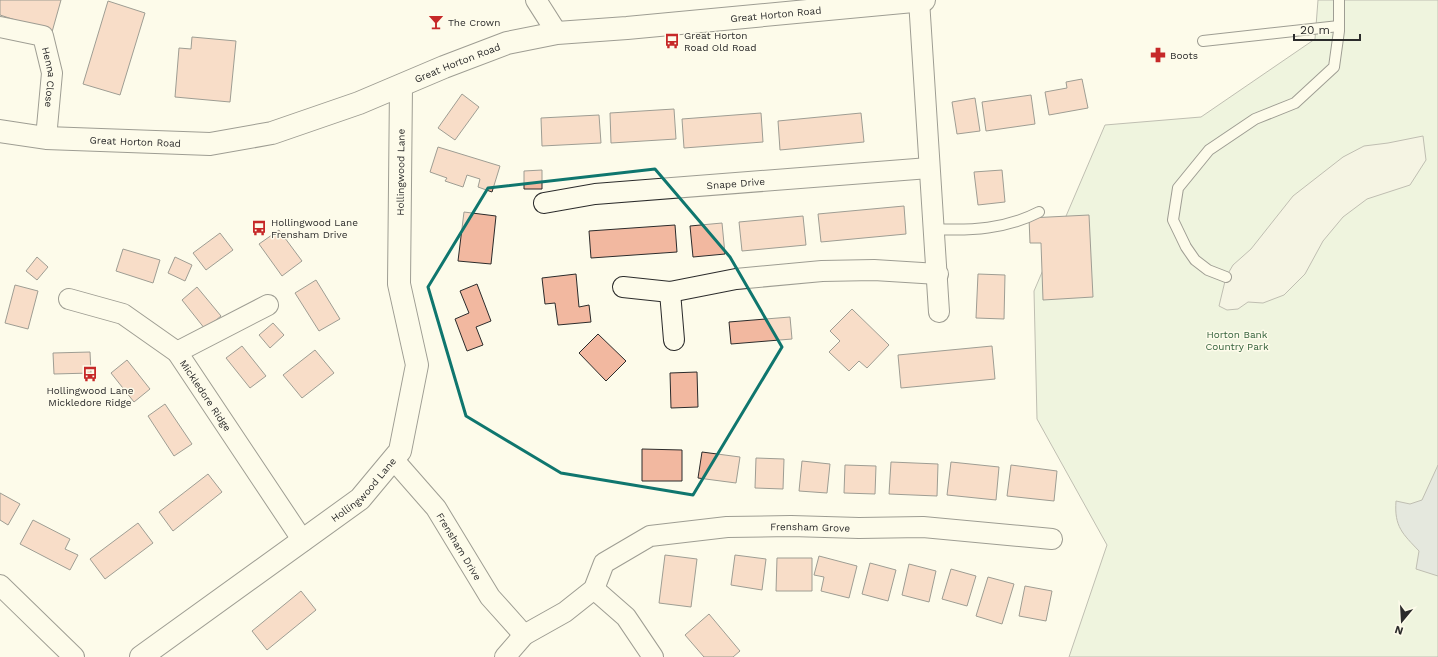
<svg xmlns="http://www.w3.org/2000/svg" width="1438" height="657" viewBox="0 0 1438 657" font-family="'Work Sans',sans-serif">
<style>
.green{fill:#deebd1;stroke:#74746e}
.parking{fill:#eceadb;stroke:#74746e}
.water{fill:#c7d0d0;stroke:#74746e}
.building{fill:#f2b8a0;stroke:#2b2b2b}
.lines{fill:none;stroke-linecap:round;stroke-linejoin:round}
.service-casing{stroke:#2b2b2b;stroke-width:12}
.minor-casing{stroke:#2b2b2b;stroke-width:22}
.tertiary-casing{stroke:#2b2b2b;stroke-width:24}
.primary-casing{stroke:#2b2b2b;stroke-width:24}
.service{stroke:#fdfbea;stroke-width:10}
.minor{stroke:#fdfbea;stroke-width:20}
.tertiary{stroke:#fdfbea;stroke-width:22}
.primary{stroke:#fdfbea;stroke-width:22}
.marked{fill:none;stroke:#0f766e;stroke-width:3;stroke-linejoin:round}
.labels{text-anchor:middle;stroke-width:3;stroke-linejoin:round;paint-order:stroke}
.street-label{font-size:10px;fill:#2b2b2b;stroke:#fdfbea}
.poi-label{font-size:10px;fill:#2b2b2b;stroke:#fdfbea;text-anchor:start}
.park-label{font-size:10px;fill:#34623c;stroke:#fdfbea}
</style>
<rect width="100%" height="100%" fill="#fdfbea"/>
<path class="green" d="M1318,0H1438V657H1069L1107,545L1037,419L1034,291L1105,125L1201,117L1315,39Z"/>
<path class="parking" d="M1423,136L1426,160L1410,185L1367,199L1343,217L1323,241L1305,274L1284,295L1263,303L1248,302L1238,309L1227,310L1219,306L1226,277L1233,265L1251,249L1293,196L1343,157L1364,146L1388,143Z"/>
<path class="water" d="M1438,465V576L1416,569L1419,551C1403,534 1394,527 1396,501L1410,504L1422,500Z"/>
<g class="building">
<path d="M0,0H61L52,32L0,15Z"/>
<path d="M108,1L145,13L120,95L83,84Z"/>
<path d="M192,37L236,41L230,102L175,97L179,48L191,49Z"/>
<path d="M1082,79L1088,108L1049,115L1045,92L1067,88L1066,82Z"/>
<path d="M462,94L479,107L455,140L438,128Z"/>
<path d="M1031,95L1035,124L986,131L982,102Z"/>
<path d="M975,98L980,131L957,134L952,102Z"/>
<path d="M674,109L676,139L611,143L610,113Z"/>
<path d="M761,113L763,142L684,148L682,119Z"/>
<path d="M861,113L864,142L780,150L778,121Z"/>
<path d="M599,115L601,143L542,146L541,118Z"/>
<path d="M438,147L500,166L492,192L478,187L480,179L467,175L463,187L445,181L447,178L430,172Z"/>
<path d="M542,170V189H524V171Z"/>
<path d="M1002,170L1005,202L978,205L974,172Z"/>
<path d="M904,206L906,234L821,242L818,214Z"/>
<path d="M464,212L496,216L491,264L458,261Z"/>
<path d="M1089,215L1093,297L1043,300L1041,243H1030L1029,218Z"/>
<path d="M803,216L806,245L742,251L739,222Z"/>
<path d="M722,223L725,254L693,257L690,226Z"/>
<path d="M675,225L677,252L591,258L589,231Z"/>
<path d="M279,230L302,261L282,276L259,244Z"/>
<path d="M220,233L233,250L206,270L193,253Z"/>
<path d="M123,249L160,260L153,283L116,271Z"/>
<path d="M37,257L48,267L37,280L26,271Z"/>
<path d="M175,257L192,265L185,281L168,273Z"/>
<path d="M576,274L579,307L589,305L591,322L558,325L555,303L545,304L542,278Z"/>
<path d="M978,274L1005,275L1004,319L976,318Z"/>
<path d="M316,280L340,319L319,331L295,293Z"/>
<path d="M477,284L491,321L476,327L483,345L467,351L455,319L469,313L460,291Z"/>
<path d="M15,285L38,291L28,329L5,323Z"/>
<path d="M197,287L221,316L205,329L182,300Z"/>
<path d="M852,309L889,345L867,368L859,361L849,371L829,352L840,341L830,331Z"/>
<path d="M790,317L792,339L731,344L729,322Z"/>
<path d="M273,323L284,335L270,348L259,335Z"/>
<path d="M598,334L626,361L606,381L579,353Z"/>
<path d="M242,346L266,376L250,388L226,358Z"/>
<path d="M992,346L995,379L901,388L898,355Z"/>
<path d="M315,350L334,373L302,398L283,375Z"/>
<path d="M90,352L91,373L54,374L53,353Z"/>
<path d="M127,360L150,389L134,402L111,373Z"/>
<path d="M697,372L698,407L671,408L670,373Z"/>
<path d="M165,404L192,444L174,456L148,416Z"/>
<path d="M642,449L682,450V481H642Z"/>
<path d="M702,452L740,457L736,483L698,478Z"/>
<path d="M756,458L784,459L783,489L755,488Z"/>
<path d="M802,461L830,464L827,493L799,491Z"/>
<path d="M891,462L938,464L937,496L889,494Z"/>
<path d="M951,462L999,467L996,500L947,495Z"/>
<path d="M845,465L876,466L875,494L844,493Z"/>
<path d="M1011,465L1057,471L1054,501L1007,496Z"/>
<path d="M208,474L222,492L173,531L159,512Z"/>
<path d="M0,493L20,504L8,525L0,520Z"/>
<path d="M33,520L70,539L65,549L78,555L70,570L20,544Z"/>
<path d="M138,523L153,543L105,579L90,559Z"/>
<path d="M665,555L697,559L691,607L659,603Z"/>
<path d="M735,555L766,559L762,590L731,585Z"/>
<path d="M819,556L857,566L849,598L821,591L824,577L814,575Z"/>
<path d="M777,558H812V591H776Z"/>
<path d="M870,563L896,570L888,601L862,594Z"/>
<path d="M909,564L936,571L929,602L902,595Z"/>
<path d="M951,569L976,576L967,606L942,599Z"/>
<path d="M988,577L1014,584L1002,624L976,616Z"/>
<path d="M1025,586L1052,591L1046,621L1019,616Z"/>
<path d="M301,591L316,610L267,650L252,631Z"/>
<path d="M709,614L740,651L733,657H704L685,635Z"/>
</g>
<g class="lines">
<g class="service-casing">
<g id="service">
<path d="M1203,41L1339,26"/>
<path d="M934,229C971,231 1006,229 1039,212"/>
<path d="M1226,277L1208,270L1195,260L1186,247L1173,220L1178,188L1209,150L1255,119L1295,103L1334,67L1339,31V0"/>
</g>
</g>
<g class="minor-casing">
<g id="minor">
<path d="M536,0L557,33"/>
<path d="M919,0L939,312"/>
<path id="s1" d="M0,27L43,36L52,73L46,138"/>
<path id="s2" d="M544,203L595,194L929,168"/>
<path d="M623,287L670,292L736,279L822,271L874,270L938,274"/>
<path d="M670,292L674,340"/>
<path id="s3" d="M69,299L123,314L177,352L303,541"/>
<path d="M177,352L268,305"/>
<path id="s4" d="M393,459L436,508L490,597L524,635"/>
<path d="M0,585L74,657"/>
<path d="M594,589L626,617L653,657"/>
<path id="s5" d="M505,657L524,635L565,612L594,589L604,563L650,536L727,527L791,526L859,528L923,527L1052,539"/>
</g>
</g>
<g class="tertiary-casing">
<g id="tertiary">
<path id="s6" d="M141,657L360,499L400,451L417,365L399,284L401,86"/>
</g>
</g>
<g class="primary-casing">
<g id="primary">
<path id="s7" d="M0,131L46,138L210,144L272,133L359,103L444,67L507,43L557,33L627,28L924,0"/>
</g>
</g>
<use href="#service" class="service"/>
<use href="#minor" class="minor"/>
<use href="#tertiary" class="tertiary"/>
<use href="#primary" class="primary"/>
</g>
<path d="M0 0H1438V657H0ZM655,169L730,257L782,347L693,495L561,473L466,416L428,287L488,188Z" fill="#fdfbea" fill-opacity=".55" fill-rule="evenodd"/>
<path class="marked" d="M655,169L730,257L782,347L693,495L561,473L466,416L428,287L488,188Z"/>
<defs>
<g id="bar-bare" transform="scale(1.2)"><path d="M-6-5H6L.8 .8V4.5H3.5V6h-7V4.5H-.8V.8Z" fill="#c62828" stroke="#fdfbea" stroke-width="2.5" paint-order="stroke"/></g>
<g id="bus-bare" transform="scale(1.2)"><path d="M-5-6H5V4H4V6H2V4H-2V6H-4V4H-5ZM-3.5-4V0h7V-4ZM-3.5 1.2v1.5H-2V1.2ZM2 1.2v1.5H3.5V1.2Z" fill="#c62828" stroke="#fdfbea" stroke-width="2.5" paint-order="stroke"/></g>
<g id="pharmacy-bare" transform="scale(1.2)"><path d="M-2-6h4v4h4v4h-4v4h-4v-4h-4v-4h4Z" fill="#c62828" stroke="#fdfbea" stroke-width="2.5" paint-order="stroke"/></g>
</defs>
<g fill-rule="evenodd">
<use href="#bar-bare" x="436" y="22"/>
<use href="#bus-bare" x="672" y="41"/>
<use href="#pharmacy-bare" x="1158" y="55"/>
<use href="#bus-bare" x="259" y="228"/>
<use href="#bus-bare" x="90" y="374"/>
</g>
<g class="labels">
<g class="street-label">
<text dy="4" stroke="none"><textPath href="#s7" startOffset="796">Great Horton Road</textPath></text>
<text dy="4" stroke="none"><textPath href="#s7" startOffset="472">Great Horton Road</textPath></text>
<text dy="4" stroke="none"><textPath href="#s1" startOffset="86">Henna Close</textPath></text>
<text dy="4" stroke="none"><textPath href="#s7" startOffset="136">Great Horton Road</textPath></text>
<text dy="4" stroke="none"><textPath href="#s6" startOffset="615">Hollingwood Lane</textPath></text>
<text dy="4" stroke="none"><textPath href="#s2" startOffset="193">Snape Drive</textPath></text>
<text dy="4" stroke="none"><textPath href="#s3" startOffset="174">Mickledore Ridge</textPath></text>
<text dy="4" stroke="none"><textPath href="#s6" startOffset="279">Hollingwood Lane</textPath></text>
<text dy="4" stroke="none"><textPath href="#s5" startOffset="355">Frensham Grove</textPath></text>
<text dy="4" stroke="none"><textPath href="#s4" startOffset="110">Frensham Drive</textPath></text>
</g>
<g class="poi-label">
<text x="448" y="26">The Crown</text>
<text x="684" y="39">Great Horton<tspan x="684" dy="12">Road Old Road</tspan></text>
<text x="1170" y="59">Boots</text>
<text x="271" y="226">Hollingwood Lane<tspan x="271" dy="12">Frensham Drive</tspan></text>
<text x="90" y="394" text-anchor="middle">Hollingwood Lane<tspan x="90" dy="12">Mickledore Ridge</tspan></text>
</g>
<g class="park-label">
<text x="1237" y="338">Horton Bank<tspan x="1237" dy="12">Country Park</tspan></text>
</g>
</g>
<g transform="translate(1402 621) rotate(198)" stroke="#fdfbea" stroke-width="3" paint-order="stroke">
<path d="M0-3L7 15L0 10L-7 15Z" fill="#2b2b2b"/>
<text y="-6" font-size="11" font-weight="bold" text-anchor="middle" fill="#2b2b2b">N</text>
</g>
<path d="M1294 34v6h66v-6" fill="none" stroke="#2b2b2b" stroke-width="2"/>
<text x="1300" y="34" font-size="12" fill="#2b2b2b" stroke="#fdfbea" stroke-width="3" paint-order="stroke">20 m</text>
</svg>
